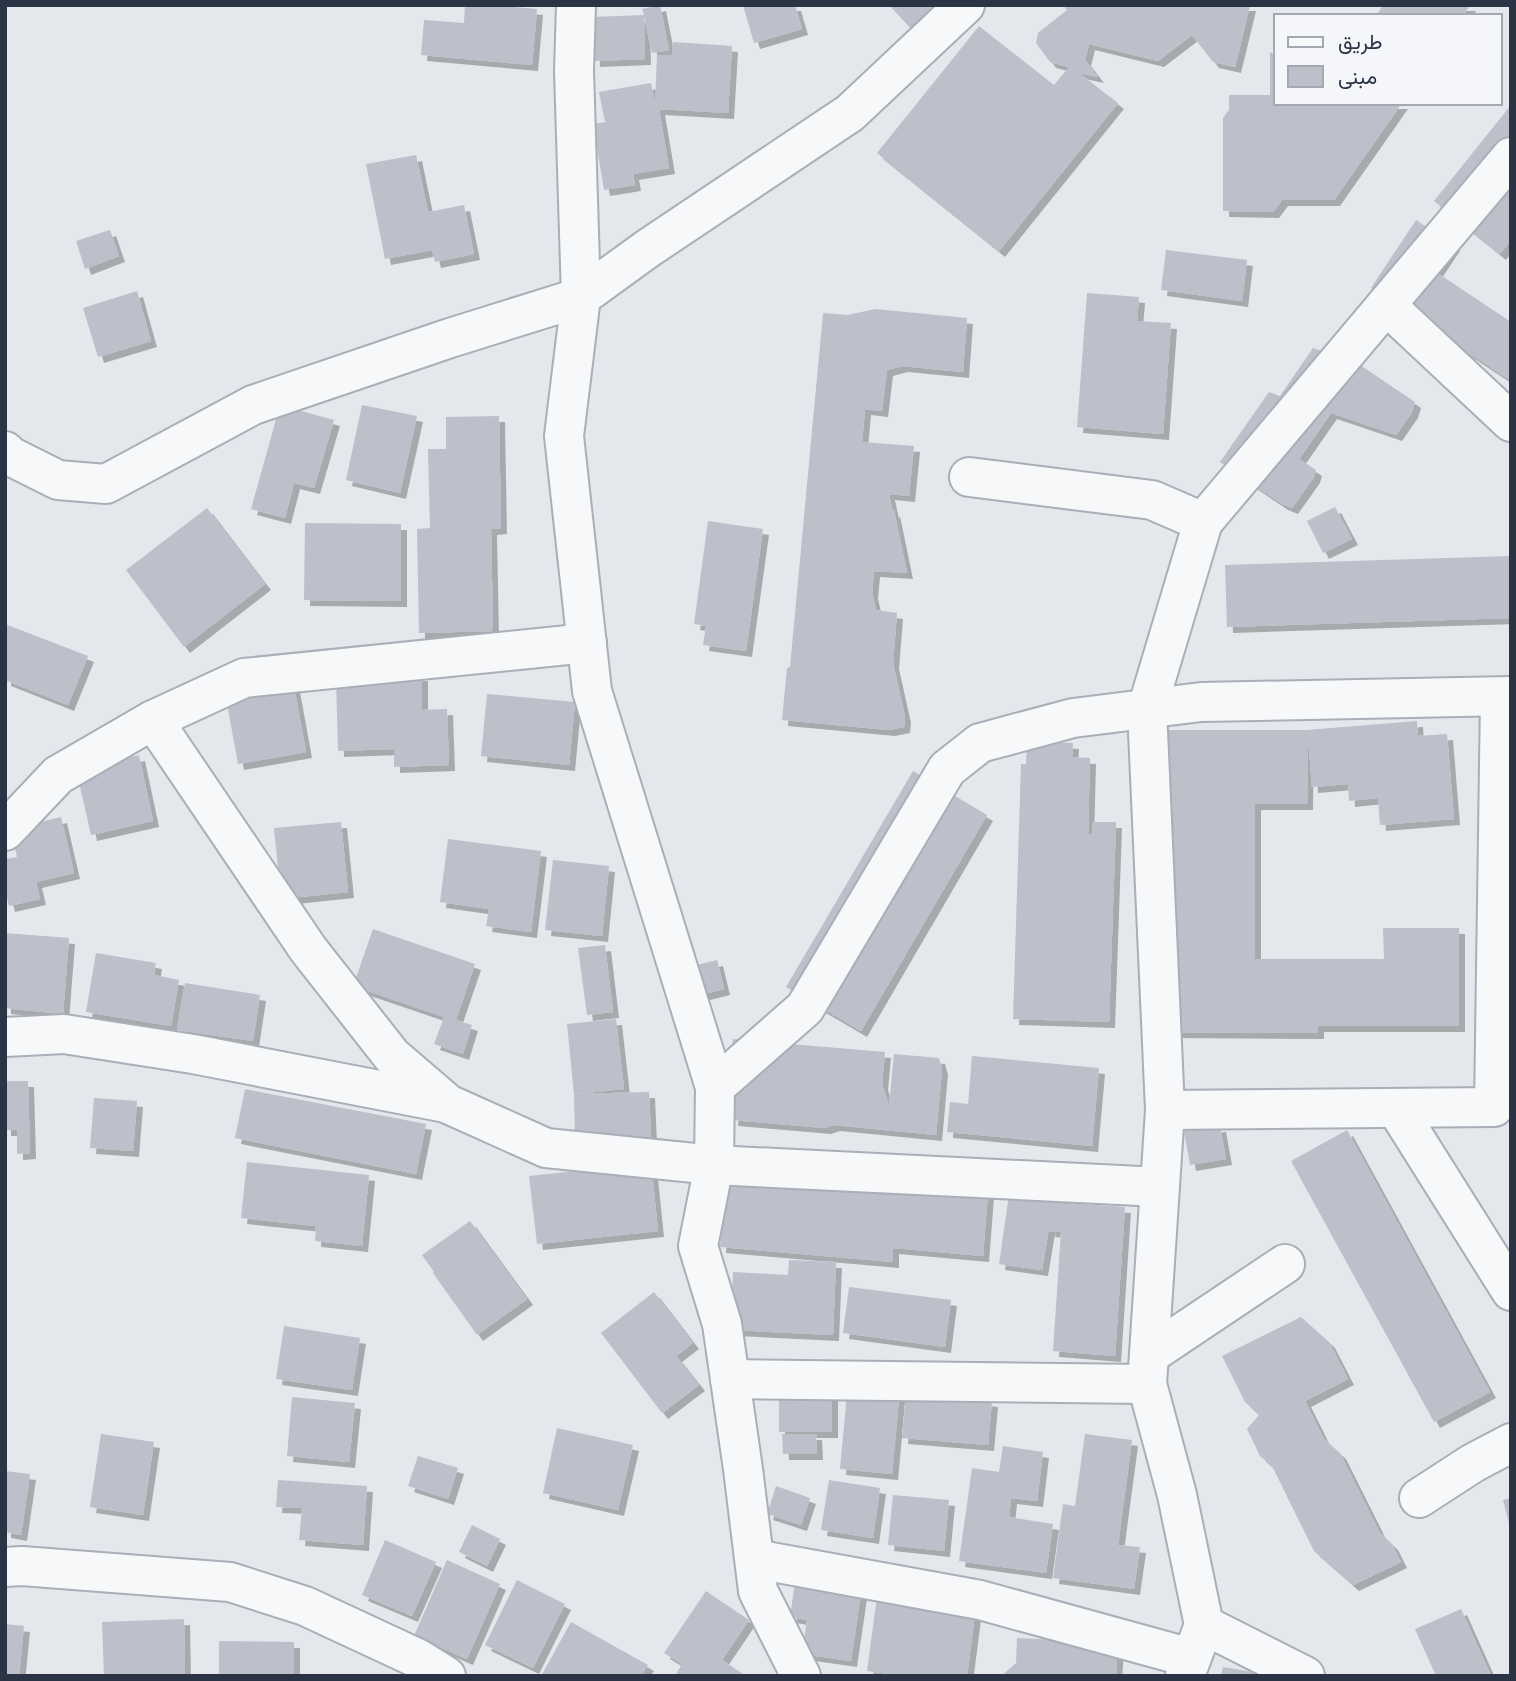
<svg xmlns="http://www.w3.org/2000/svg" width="1516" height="1681" viewBox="0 0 1516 1681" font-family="'Open Sans',Vazirmatn,sans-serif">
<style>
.building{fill:#bbc0ca;filter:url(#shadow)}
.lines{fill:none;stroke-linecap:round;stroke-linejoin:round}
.minor-casing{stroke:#a9aeb7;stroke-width:42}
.minor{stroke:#f7f8fa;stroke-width:38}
</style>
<defs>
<filter id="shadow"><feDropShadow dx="6" dy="6" stdDeviation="0" flood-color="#0004"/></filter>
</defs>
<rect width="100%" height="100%" fill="#e4e7ec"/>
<g class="building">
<path d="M465,5H494L537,9L532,65L421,55L424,20L464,23Z"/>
<path d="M660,5L669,50L652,53L644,16L645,59L594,61L592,17L644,15L642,9Z"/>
<path d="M743,5H795L802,29L754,43Z"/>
<path d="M889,5H947L916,34Z"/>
<path d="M1063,5H1250L1235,67L1213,62L1192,35L1158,61L1089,44L1085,60L1098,77L1079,73L1118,103L999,251L877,153L979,26L1054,85L1069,67L1050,62L1036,43L1038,33L1067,10Z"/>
<path d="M1383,5H1470L1463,16H1376Z"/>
<path d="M673,42L732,46L728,113L659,109L669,168L633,174L635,185L604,190L593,124L605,122L599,92L651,83L655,103L657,55H672Z"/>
<path d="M1270,52L1276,56V103H1402L1334,200H1282L1273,212L1223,211V118L1229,110V95H1270Z"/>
<path d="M1511,105V240L1500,254L1434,201Z"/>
<path d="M416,155L428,212L464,205L474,254L435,262L432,250L385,259L366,164Z"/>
<path d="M1416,220L1454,245L1436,272L1511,322V381L1371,288Z"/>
<path d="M110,230L119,256L85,269L76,241Z"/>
<path d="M1166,250L1247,260L1242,301L1161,290Z"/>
<path d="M137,291L151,341L98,357L83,308Z"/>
<path d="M1087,293L1139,297L1137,321L1171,323L1163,434L1077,427Z"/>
<path d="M875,309L967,318L963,372L902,366L887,370L882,411L865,409L862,442L914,446L909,496L889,494L893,513L894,510L907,573L874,571L872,593L876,610L897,613L893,663L905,717L904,727L889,730L782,720L787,668L790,667L823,313L848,315Z"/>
<path d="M1313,348L1357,363L1415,402L1412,412L1396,435L1331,413L1299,459L1316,470L1314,477L1292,508L1282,504L1220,462L1269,392L1280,396Z"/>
<path d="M280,405L334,420L314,488L294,483L285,518L251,509Z"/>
<path d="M362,405L417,416L400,493L346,480Z"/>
<path d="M499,416L501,528L491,529L493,631L419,633L417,529L430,528L428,449H446V417Z"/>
<path d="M1335,507L1352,539L1323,553L1307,521Z"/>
<path d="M207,508L265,584L184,647L126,570Z"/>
<path d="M708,521L763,529L746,651L703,645L706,626L694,624Z"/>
<path d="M305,523L401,524V601L304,600Z"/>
<path d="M1511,556V618L1227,627L1225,565Z"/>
<path d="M5,624L88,656L68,705L5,680Z"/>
<path d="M422,675V710L447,709L449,765L394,767V749L338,751L336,678Z"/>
<path d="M294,686L306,752L238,764L226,698Z"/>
<path d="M487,694L575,702L569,765L481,756Z"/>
<path d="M1417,721L1418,736L1447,734L1454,819L1380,825L1378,798L1349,801L1348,784L1312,787L1308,736L1307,804H1255V959H1384L1383,928H1459V1026H1318V1033L1166,1032V730H1307Z"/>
<path d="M1027,741L1073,743L1072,757L1090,758L1088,834H1092L1093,822H1116L1109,1022L1013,1019L1021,764H1026Z"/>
<path d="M139,755L153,821L91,835L76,769Z"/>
<path d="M913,771L987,815L861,1031L786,987Z"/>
<path d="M61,817L74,873L36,882L40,899L9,906L5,890V859L17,857L11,829Z"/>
<path d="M341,822L348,892L281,899L274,828Z"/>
<path d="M448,839L541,851L531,932L486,926L489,909L440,902Z"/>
<path d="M553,860L609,866L602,936L545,930Z"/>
<path d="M373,929L475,964L456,1020L472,1025L463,1054L434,1044L444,1017L353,986Z"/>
<path d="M5,933L69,938L63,1014L5,1008Z"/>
<path d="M605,945L613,1012L587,1015L578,948Z"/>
<path d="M96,953L156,963L154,975L179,980L171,1026L86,1012Z"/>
<path d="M717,960L724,989L700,995L693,966Z"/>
<path d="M185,983L260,995L253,1041L177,1030Z"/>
<path d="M616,1019L624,1089L574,1094L567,1024Z"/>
<path d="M733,1039L885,1052L882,1084L889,1106L894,1054L939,1058L942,1069L936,1135L834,1125L825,1128L732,1120L736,1081L730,1062Z"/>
<path d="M972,1056L1099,1068L1092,1146L947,1132L950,1102L968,1104Z"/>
<path d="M5,1081H28L30,1153L17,1154V1130H5Z"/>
<path d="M245,1089L426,1124L416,1174L235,1138Z"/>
<path d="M649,1092L651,1138L575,1140L574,1094Z"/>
<path d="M94,1098L137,1101L133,1151L90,1148Z"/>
<path d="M1220,1126L1226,1159L1190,1165L1184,1131Z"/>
<path d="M1347,1130L1490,1392L1434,1422L1291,1161Z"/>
<path d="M247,1162L369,1175L362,1246L315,1241L316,1226L241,1218Z"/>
<path d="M651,1163L658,1231L537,1244L529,1176Z"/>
<path d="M726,1170L988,1192L983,1256L893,1248V1262L720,1247Z"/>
<path d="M1011,1181L1054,1187L1052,1202L1125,1207L1115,1356L1053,1351L1061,1232L1049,1231L1050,1222L1042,1270L999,1264Z"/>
<path d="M470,1221L527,1299L477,1335L433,1273L434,1272L422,1255Z"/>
<path d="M789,1260L836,1262L833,1335L731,1330L733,1272L788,1275Z"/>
<path d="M849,1287L951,1300L945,1347L843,1333Z"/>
<path d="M654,1292L693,1343L676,1356L699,1385L662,1413L601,1333Z"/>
<path d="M1301,1317L1329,1342L1348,1379L1305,1401L1324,1439L1340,1453L1380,1533L1392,1544L1401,1562L1353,1585L1314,1551L1272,1466L1260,1456L1247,1429L1259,1415L1245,1402L1222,1356Z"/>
<path d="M284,1326L360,1338L352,1390L276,1379Z"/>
<path d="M848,1382L900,1387L892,1474L840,1469Z"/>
<rect x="779" y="1387" width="53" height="45"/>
<path d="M906,1393L992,1401L988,1445L902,1438Z"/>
<path d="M292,1397L355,1403L349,1462L287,1456Z"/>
<path d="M557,1428L633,1445L618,1510L543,1493Z"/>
<path d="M101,1434L154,1442L143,1515L90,1507Z"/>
<path d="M782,1434H816L817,1454H783Z"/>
<path d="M1085,1434L1132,1440L1118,1545L1140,1547L1134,1589L1053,1578L1063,1504L1075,1506Z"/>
<path d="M1003,1446L1043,1452L1037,1501L1011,1498L1009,1517L1053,1524L1046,1573L959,1561L972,1468L999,1472Z"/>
<path d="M418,1456L458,1468L448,1499L408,1486Z"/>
<path d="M5,1471L30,1474L21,1535L5,1532Z"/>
<path d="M278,1480L367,1486L363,1545L299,1540L302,1508L276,1507Z"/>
<path d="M829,1480L880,1488L873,1538L821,1530Z"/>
<path d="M776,1486L810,1498L801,1525L767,1514Z"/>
<path d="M893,1495L949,1500L944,1551L888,1545Z"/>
<path d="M1511,1498V1526L1510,1527L1503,1500Z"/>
<path d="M472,1525L500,1539L487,1566L459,1552Z"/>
<path d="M385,1540L436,1562L412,1616L362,1595Z"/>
<path d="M447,1560L500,1584L467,1659L414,1636Z"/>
<path d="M797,1568L863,1579L851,1661L802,1654L807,1620L790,1617Z"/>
<path d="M517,1580L565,1604L533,1668L485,1645Z"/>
<path d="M878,1589L976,1606L967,1676H904L867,1671Z"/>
<path d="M706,1591L749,1620L722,1660L746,1676H675L682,1664L664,1653Z"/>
<path d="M1461,1609L1491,1676H1436L1415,1629Z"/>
<path d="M184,1619L185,1676H104L102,1622Z"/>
<path d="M571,1622L648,1665L641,1676H541Z"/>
<path d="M5,1624L24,1626L19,1676H5Z"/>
<path d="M1017,1638L1118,1643L1116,1676H1001L1016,1663Z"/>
<path d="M219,1641L294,1642V1676H219Z"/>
<path d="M1223,1667L1259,1673V1676H1221Z"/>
</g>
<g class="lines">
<g class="minor-casing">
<g id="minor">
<path d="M1386,305L1511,422"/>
<path d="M5,451L10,456L58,480L106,484L253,405L450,338L581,297L574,71L576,5"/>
<path d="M969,477L1152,500L1203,522"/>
<path d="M153,720L308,949L392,1056L448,1104L546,1148L714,1165L1160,1187"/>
<path d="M5,831L58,775L153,720L244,678L587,643"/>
<path d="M5,1037L64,1034L193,1054L446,1103"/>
<path d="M715,1087L592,691L564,436L581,297L647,249L850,113L965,5"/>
<path d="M1396,1108L1511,1291"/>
<path d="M1165,1110L1494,1107L1500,697"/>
<path d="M1149,1355L1285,1264"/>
<path d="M730,1379L1147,1384"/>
<path d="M1419,1498L1473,1463L1511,1443"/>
<path d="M755,1559L980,1600L1191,1658"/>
<path d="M5,1567L22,1566L230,1582L305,1606L419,1659L446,1676"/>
<path d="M1204,1625L1305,1676"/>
<path d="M801,1676L758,1591L743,1469L722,1324L698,1246L714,1165L715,1087L805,1008L947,769L980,743L1073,718L1201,702L1511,696"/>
<path d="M1185,1676L1204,1625L1177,1495L1147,1384L1165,1110L1147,709L1203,522L1511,157"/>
</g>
</g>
<use href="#minor" class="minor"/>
</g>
<rect width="1516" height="1681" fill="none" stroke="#2b3445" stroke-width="14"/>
<rect x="1274" y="14" width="228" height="91" fill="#f4f6f9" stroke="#a4a8b1" stroke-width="2"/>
<rect x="1288" y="37" width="35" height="10" fill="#f7f8fa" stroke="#a4a8b1" stroke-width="2"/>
<text x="1338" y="49" font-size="21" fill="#2b3445">طريق</text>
<rect x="1288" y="66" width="35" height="21" fill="#bbc0ca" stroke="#a4a8b1" stroke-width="2"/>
<text x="1338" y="84" font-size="21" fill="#2b3445">مبنى</text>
</svg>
